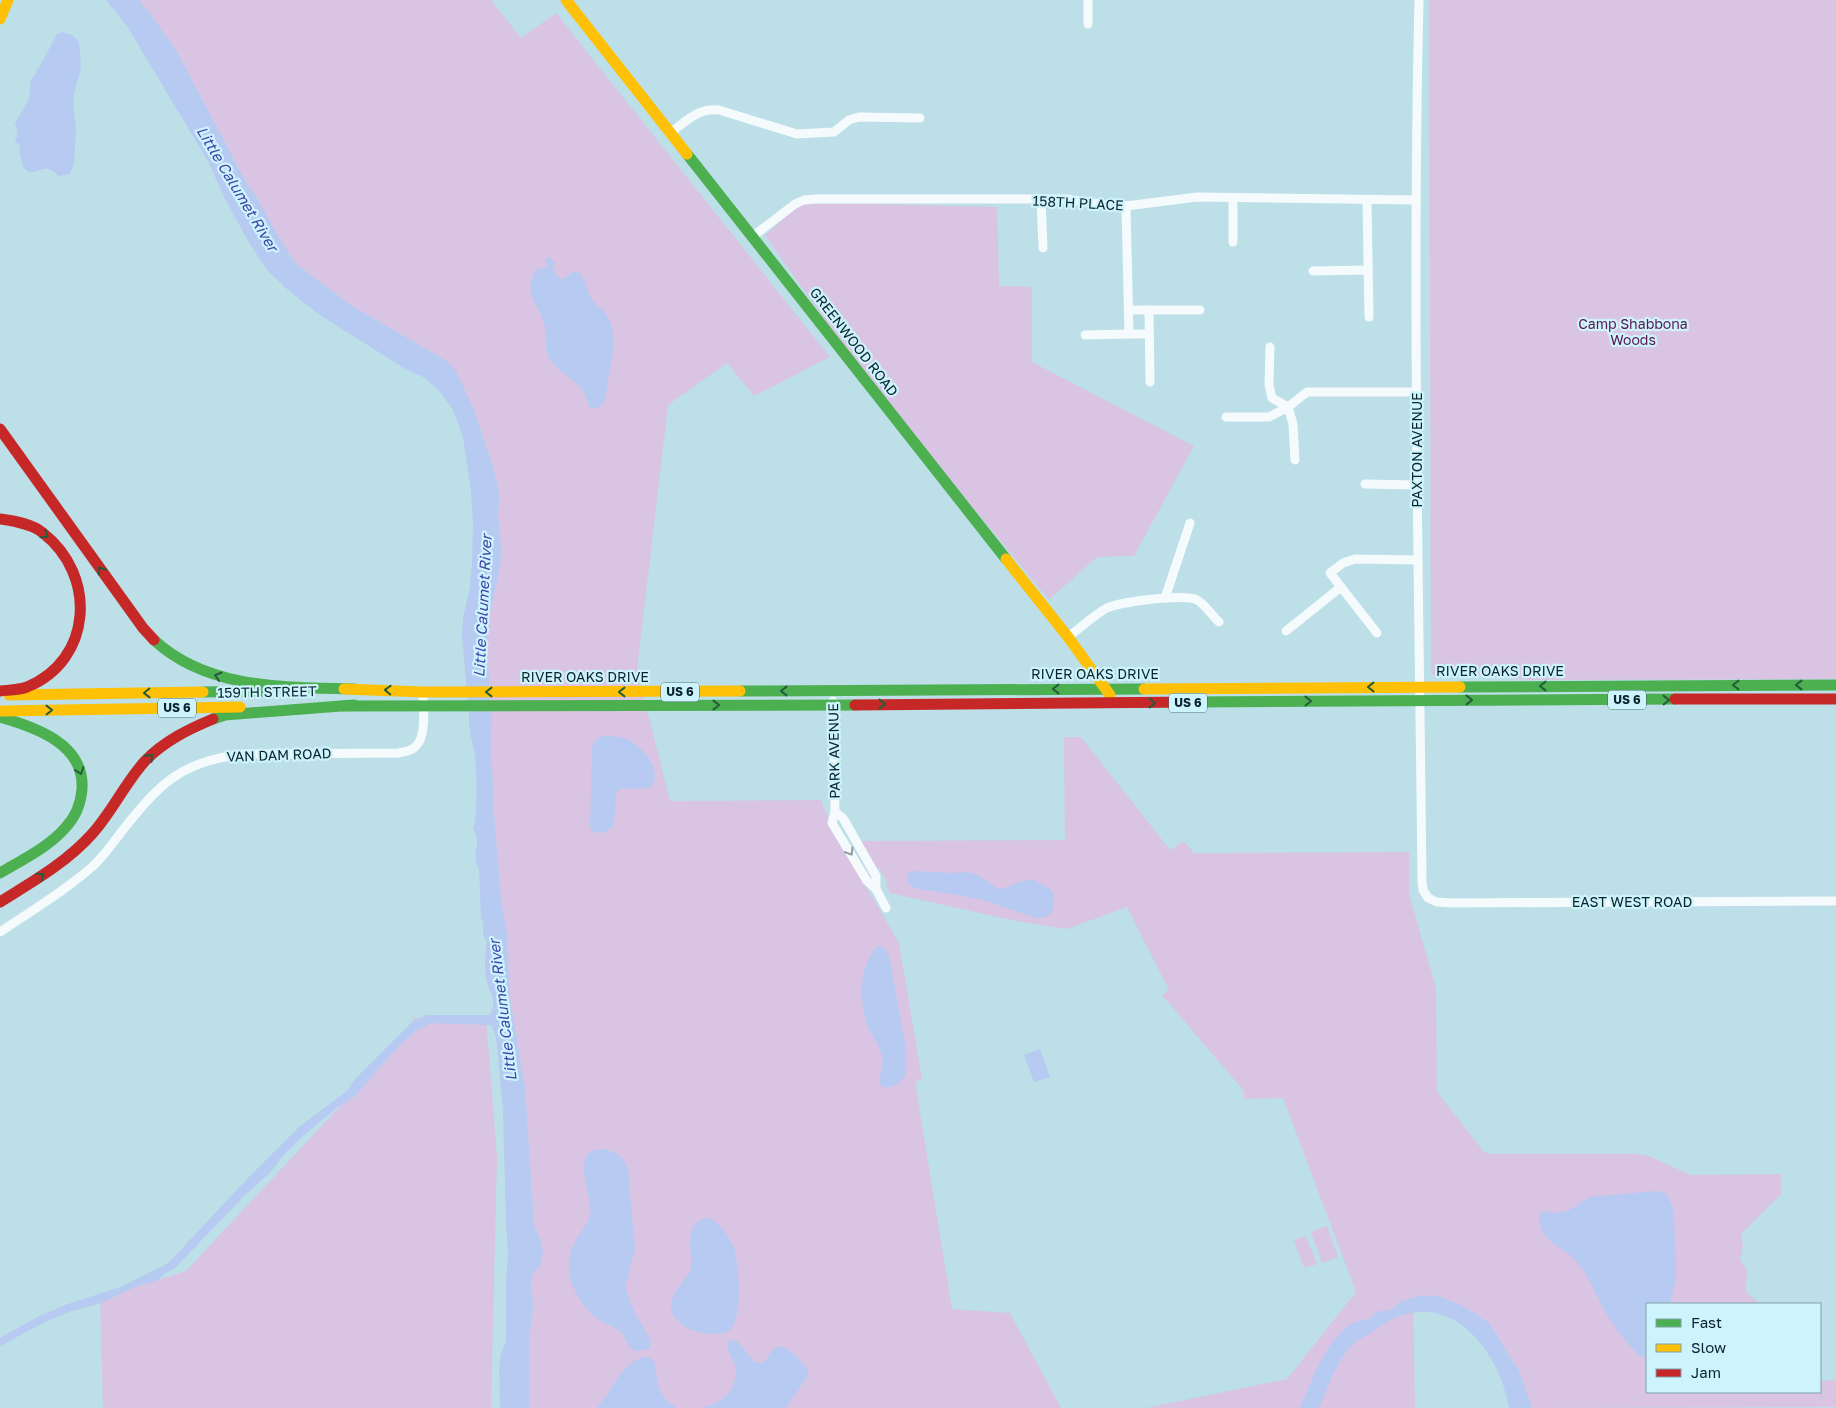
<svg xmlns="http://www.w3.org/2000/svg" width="1836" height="1408" viewBox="0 0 1836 1408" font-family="'Golos Text',sans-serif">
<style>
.green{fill:#d9c4e4}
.water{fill:#b7caf1}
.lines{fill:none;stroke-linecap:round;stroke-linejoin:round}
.street{stroke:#f5fafc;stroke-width:9}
.fast{stroke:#4caf50;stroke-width:11}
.slow{stroke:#ffc107;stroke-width:11}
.jam{stroke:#c62828;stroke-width:11}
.oneway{stroke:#245c3a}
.oneway2{stroke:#8b9a9e}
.labels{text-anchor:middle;stroke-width:4.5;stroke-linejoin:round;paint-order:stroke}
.shield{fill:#cdf3fd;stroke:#44636a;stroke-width:1}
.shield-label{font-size:12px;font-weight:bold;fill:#09252b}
.street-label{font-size:14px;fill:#09252b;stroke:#cdf3fd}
.park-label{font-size:14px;fill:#5b1550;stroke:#cdf3fd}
.water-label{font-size:15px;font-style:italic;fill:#3f46a8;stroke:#cdf3fd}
</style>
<rect width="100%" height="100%" fill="#bcdfe8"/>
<g class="green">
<path d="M140,0H491L521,38L556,13L830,357L754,396L727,363L668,405L637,670L670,801L822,800V804L843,846L899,943L922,1079L915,1082L952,1309L1010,1313L1061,1408H529V1340L533,1306L531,1282L532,1275L540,1265L541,1240L534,1227L525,1087L510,999L507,935L501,900L494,815L491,748L492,717L487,652L489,617L500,568L501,546L498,515L499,494L494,469L481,430L445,360L352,306L296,264L278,236L256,196L247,184L177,52L150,13L142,5Z"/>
<path d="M1429,0H1836V679L1530,680L1482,676H1440L1433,675L1431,672Z"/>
<path d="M800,204H877L997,207L999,286L1032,287V362L1194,446L1134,556L1097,557L1049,600L970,504L835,335L765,235Z"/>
<path d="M1064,737H1081L1170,850L1184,841L1194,853L1409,852V894L1436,989L1437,1092L1484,1152L1490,1154H1635L1649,1156L1691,1175L1781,1174V1194L1741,1234L1743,1246L1740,1259L1748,1272L1745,1289L1747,1293L1761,1304H1647V1392H1820V1381L1836,1380V1407L1532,1408L1519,1371L1489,1323L1463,1306L1441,1297H1413L1415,1408H1146L1287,1379L1356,1292L1283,1098L1244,1099V1091L1162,995L1169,990L1127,907L1067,929L1016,921L890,893L886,885L887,881L879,868H875L859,841L1065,840Z"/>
<path d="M486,1017L497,1157L491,1408H103L100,1298L186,1271L413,1028V1018Z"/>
<path d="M1327,1226L1338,1257L1322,1263L1311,1232Z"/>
<path d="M1306,1236L1317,1264L1304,1268L1294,1240Z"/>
</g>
<g class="water">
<path d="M106,0H140L142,5L150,13L177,52L247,184L256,196L278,236L296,264L352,306L445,360L456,371L473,408L494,469L499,494L498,515L501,546L500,568L489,617L487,652L492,717L491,748L494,815L501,900L507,935L510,999L525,1087L534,1227L541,1240L543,1254L540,1265L532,1275L531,1282L533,1306L529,1340V1408H500L499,1367L501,1354L506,1341V1281L508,1254L506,1224L503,1110L496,1037L491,1025L431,1023L416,1031L398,1047L353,1098L339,1106L304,1135L284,1155L269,1174L248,1192L174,1269L165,1273L158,1280L153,1282L140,1285L101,1303L69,1312L47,1321L0,1346V1338L39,1316L68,1304L120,1287L165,1265L173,1258L246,1180L299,1127L348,1090L354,1080L412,1022L426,1015H488L491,1013C497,998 490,995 487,982C484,969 485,954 487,941C481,935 484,931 483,924C483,922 482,920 481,918L479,868L476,864V856L475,853C478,846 478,835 473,829C478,819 477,763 474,751C471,736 469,731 469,716L462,636L463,618L470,587L472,563L473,523L471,492L463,437L453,410L439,390L425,378L402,367L317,313L288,290L268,271L251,246L225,199L208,161L176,108L127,26Z"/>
<path d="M63,32L72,35L79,42L81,68L74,94L73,104L76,128L75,146L74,163L70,174L59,176C55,174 53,171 49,169C43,167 39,171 34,172C20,174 20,152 19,144L15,142L18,133L15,124L29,98L31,80L40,66L57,34Z"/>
<path d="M548,257L555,263L553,267L557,277L563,279L573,272H579C585,280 586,288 590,297C594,304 602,308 606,314C619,335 612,357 608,379C607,389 607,401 599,408H590C587,401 586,393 580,387C571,377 556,370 549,358C544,348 547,337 545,327C540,304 521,294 537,269L544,268L547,265L545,260Z"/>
<path d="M603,736C611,736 618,736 626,739C642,745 665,773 650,788L620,789L616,793L614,825C607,832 601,834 592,832L590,826L592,748C594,741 596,738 603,736Z"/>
<path d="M913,871L951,873L968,872L978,875L997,888L1003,889L1021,881L1034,880L1050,889L1054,894V906L1051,913L1046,917L1035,918L987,901L964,896L914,888L907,882L908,873Z"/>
<path d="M878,946L884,947L889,956L905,1043L906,1074C901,1083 892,1089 882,1087L880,1083C879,1074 884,1066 882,1056C878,1041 869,1033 866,1021C859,997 859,965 878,946Z"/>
<path d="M1040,1049L1050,1077L1034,1082L1024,1055Z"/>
<path d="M605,1149C620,1154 623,1156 628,1170L635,1249L625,1288L635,1313L651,1341L649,1349L634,1351C628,1346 626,1338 621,1332C614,1326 605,1324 598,1319C588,1313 577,1297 573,1286C566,1271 569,1251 577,1238C582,1230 588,1224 590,1215C593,1197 579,1178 586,1158C589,1150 597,1149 605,1149Z"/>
<path d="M1655,1191L1667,1194L1673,1208L1676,1259V1278L1670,1304H1647V1356L1641,1357C1629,1346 1617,1331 1609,1318C1597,1299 1591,1278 1576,1261C1561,1244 1539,1243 1539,1215L1545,1211C1576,1220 1579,1193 1602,1196Z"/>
<path d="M706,1218C718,1219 729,1237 734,1248C739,1263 743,1319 730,1330C715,1341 671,1329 671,1306C672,1291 684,1282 691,1270C693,1253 682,1224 706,1218Z"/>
<path d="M1422,1295L1441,1297L1463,1306L1489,1323L1519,1371L1532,1408H1509C1502,1361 1462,1299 1406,1314C1393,1317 1380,1326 1369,1334C1364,1337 1358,1340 1353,1344C1336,1361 1328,1387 1319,1408H1300C1313,1379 1324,1341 1353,1323C1359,1320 1366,1320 1372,1318L1375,1312L1390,1310L1402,1301Z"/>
<path d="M732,1340C743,1341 747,1357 756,1363L764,1362L773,1349L781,1346C791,1349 802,1362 808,1370L807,1377L786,1408H702C718,1403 729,1399 734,1382C736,1376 737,1372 735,1366C733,1358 727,1352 728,1343Z"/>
<path d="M643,1357L650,1358L654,1361C658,1382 656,1395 677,1408H597C612,1392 620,1364 643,1357Z"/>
</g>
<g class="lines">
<g class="street">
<path d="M1088,0V24"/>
<path d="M1419,0C1412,294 1419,588 1422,881L1423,890L1428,898L1437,902L1452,903L1836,901"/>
<path d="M670,133C687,121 697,108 719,110L797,134L834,132L849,120L859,117L920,118"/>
<path d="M1041,200L1043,248"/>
<path d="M1367,201L1369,317"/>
<path d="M1126,206L1129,334H1149"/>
<path d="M752,237L795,204L804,200L816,199H1067L1105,205L1126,206L1197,197L1416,200"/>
<path d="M1233,242V199"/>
<path d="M1313,271L1368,270"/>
<path d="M1128,310H1200"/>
<path d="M1149,310L1150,382"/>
<path d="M1085,335L1129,334"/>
<path d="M1270,347L1269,385L1272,398L1288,407L1293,424L1295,460"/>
<path d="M1226,417H1269L1288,407L1307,392H1417"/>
<path d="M1365,484L1418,485"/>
<path d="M1165,598L1190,523"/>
<path d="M1286,631L1341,587"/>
<path d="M1377,633L1330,573L1343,563L1355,559L1418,560"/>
<path d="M1068,637C1080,628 1092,617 1105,609C1116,602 1186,593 1197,600C1205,604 1212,616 1219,622"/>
<path d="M833,701L835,812L832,823L867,881L876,889L886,908"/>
<path d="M835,812L843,818L876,876V889"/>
<path d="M0,932C31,911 65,891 93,866C104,856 113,843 122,831C160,783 182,760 246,754L398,753C404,752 412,751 416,746C427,736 423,706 423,692"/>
</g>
<g class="fast">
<path d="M687,154L1006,559"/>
<path d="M154,640C208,690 286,687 354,689"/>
<path d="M1460,687L1836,685"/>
<path d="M740,691L1144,689"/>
<path d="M203,692L268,691"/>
<path d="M1194,702L1675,699"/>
<path d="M344,706L855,705"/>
<path d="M0,717C35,727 85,744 82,789C81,803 76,816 66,827C49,847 22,860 0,873"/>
<path d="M213,719L225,715L354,705"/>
</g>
<g class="slow">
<path d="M566,0L687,154"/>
<path d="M0,19L8,0"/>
<path d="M1006,559L1068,637L1110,695"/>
<path d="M344,689L423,692L740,691"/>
<path d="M1144,689L1460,687"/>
<path d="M9,695L203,692"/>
<path d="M0,711L240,707"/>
</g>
<g class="jam">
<path d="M0,429L143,628L154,640"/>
<path d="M0,519C15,521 32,524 43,533C97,575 93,660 27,687C19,690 9,690 0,691"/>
<path d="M1675,699H1836"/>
<path d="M855,705L1194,702"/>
<path d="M0,902C32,882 66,863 92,834C112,812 125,783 145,761C164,741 189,729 213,719"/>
</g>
</g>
<defs><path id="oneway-chevron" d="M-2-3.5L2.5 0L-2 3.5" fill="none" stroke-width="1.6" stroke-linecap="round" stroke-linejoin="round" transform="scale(1.25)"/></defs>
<g class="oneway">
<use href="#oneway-chevron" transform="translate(45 535) rotate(35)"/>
<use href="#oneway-chevron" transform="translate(101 570) rotate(-126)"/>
<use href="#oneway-chevron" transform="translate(218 676) rotate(-163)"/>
<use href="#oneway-chevron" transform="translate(1736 685) rotate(180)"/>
<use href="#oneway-chevron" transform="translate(1799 685) rotate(180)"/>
<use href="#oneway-chevron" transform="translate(1543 686) rotate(180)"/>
<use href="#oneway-chevron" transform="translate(1371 687) rotate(180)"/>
<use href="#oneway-chevron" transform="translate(1056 689) rotate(180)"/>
<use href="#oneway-chevron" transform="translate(388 690) rotate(-178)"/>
<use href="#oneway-chevron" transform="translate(784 691) rotate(180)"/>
<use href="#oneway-chevron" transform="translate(489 692) rotate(-180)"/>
<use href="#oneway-chevron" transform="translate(622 692) rotate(180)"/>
<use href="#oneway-chevron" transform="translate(147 693) rotate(179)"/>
<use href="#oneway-chevron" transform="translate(1469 700)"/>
<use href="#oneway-chevron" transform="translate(1666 700) rotate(-1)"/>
<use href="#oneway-chevron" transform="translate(1308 701) rotate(-1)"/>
<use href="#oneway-chevron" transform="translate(1152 703) rotate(-1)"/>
<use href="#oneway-chevron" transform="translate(882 704)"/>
<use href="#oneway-chevron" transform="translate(716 705)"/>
<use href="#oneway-chevron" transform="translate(49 710) rotate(-1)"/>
<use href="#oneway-chevron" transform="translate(150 757) rotate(-46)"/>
<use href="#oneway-chevron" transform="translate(80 771) rotate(71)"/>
<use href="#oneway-chevron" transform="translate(41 876) rotate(-34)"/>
</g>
<use class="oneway2" href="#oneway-chevron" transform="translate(850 852) rotate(59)"/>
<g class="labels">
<g class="shield">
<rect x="661" y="682.5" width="38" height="19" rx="4"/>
<rect x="1608" y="690.5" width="38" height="19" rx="4"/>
<rect x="1169" y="693.5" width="38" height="19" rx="4"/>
<rect x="158" y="698.5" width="38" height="19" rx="4"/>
</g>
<g class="shield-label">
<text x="680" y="696">US 6</text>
<text x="1627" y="704">US 6</text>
<text x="1188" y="707">US 6</text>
<text x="177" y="712">US 6</text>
</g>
<g class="street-label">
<text transform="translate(1078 203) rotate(3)" y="5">158TH PLACE</text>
<text transform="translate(854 342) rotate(52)" y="5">GREENWOOD ROAD</text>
<text transform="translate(1417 450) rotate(-90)" y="5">PAXTON AVENUE</text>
<text x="1500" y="676">RIVER OAKS DRIVE</text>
<text x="1095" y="679">RIVER OAKS DRIVE</text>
<text x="585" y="682">RIVER OAKS DRIVE</text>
<text transform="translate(267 692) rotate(-1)" y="5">159TH STREET</text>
<text transform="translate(834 751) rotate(-91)" y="5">PARK AVENUE</text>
<text transform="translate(279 755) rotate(-2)" y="5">VAN DAM ROAD</text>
<text x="1632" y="907">EAST WEST ROAD</text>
</g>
<g class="park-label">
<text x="1633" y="329">Camp Shabbona<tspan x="1633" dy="16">Woods</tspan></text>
</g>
<g class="water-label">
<text transform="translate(237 189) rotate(59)" y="5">Little Calumet River</text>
<text transform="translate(483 606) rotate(-87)" y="5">Little Calumet River</text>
<text transform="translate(503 1010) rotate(-97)" y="5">Little Calumet River</text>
</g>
</g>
<rect x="1646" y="1303" width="175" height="90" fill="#cdf3fd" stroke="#7fa1a9"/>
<rect x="1656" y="1319" width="25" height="8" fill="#4caf50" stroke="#7fa1a9"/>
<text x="1691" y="1328" font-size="15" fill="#09252b">Fast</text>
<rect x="1656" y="1344" width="25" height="8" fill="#ffc107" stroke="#7fa1a9"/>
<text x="1691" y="1353" font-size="15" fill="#09252b">Slow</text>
<rect x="1656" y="1369" width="25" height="8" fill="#c62828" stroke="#7fa1a9"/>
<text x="1691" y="1378" font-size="15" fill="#09252b">Jam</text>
</svg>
